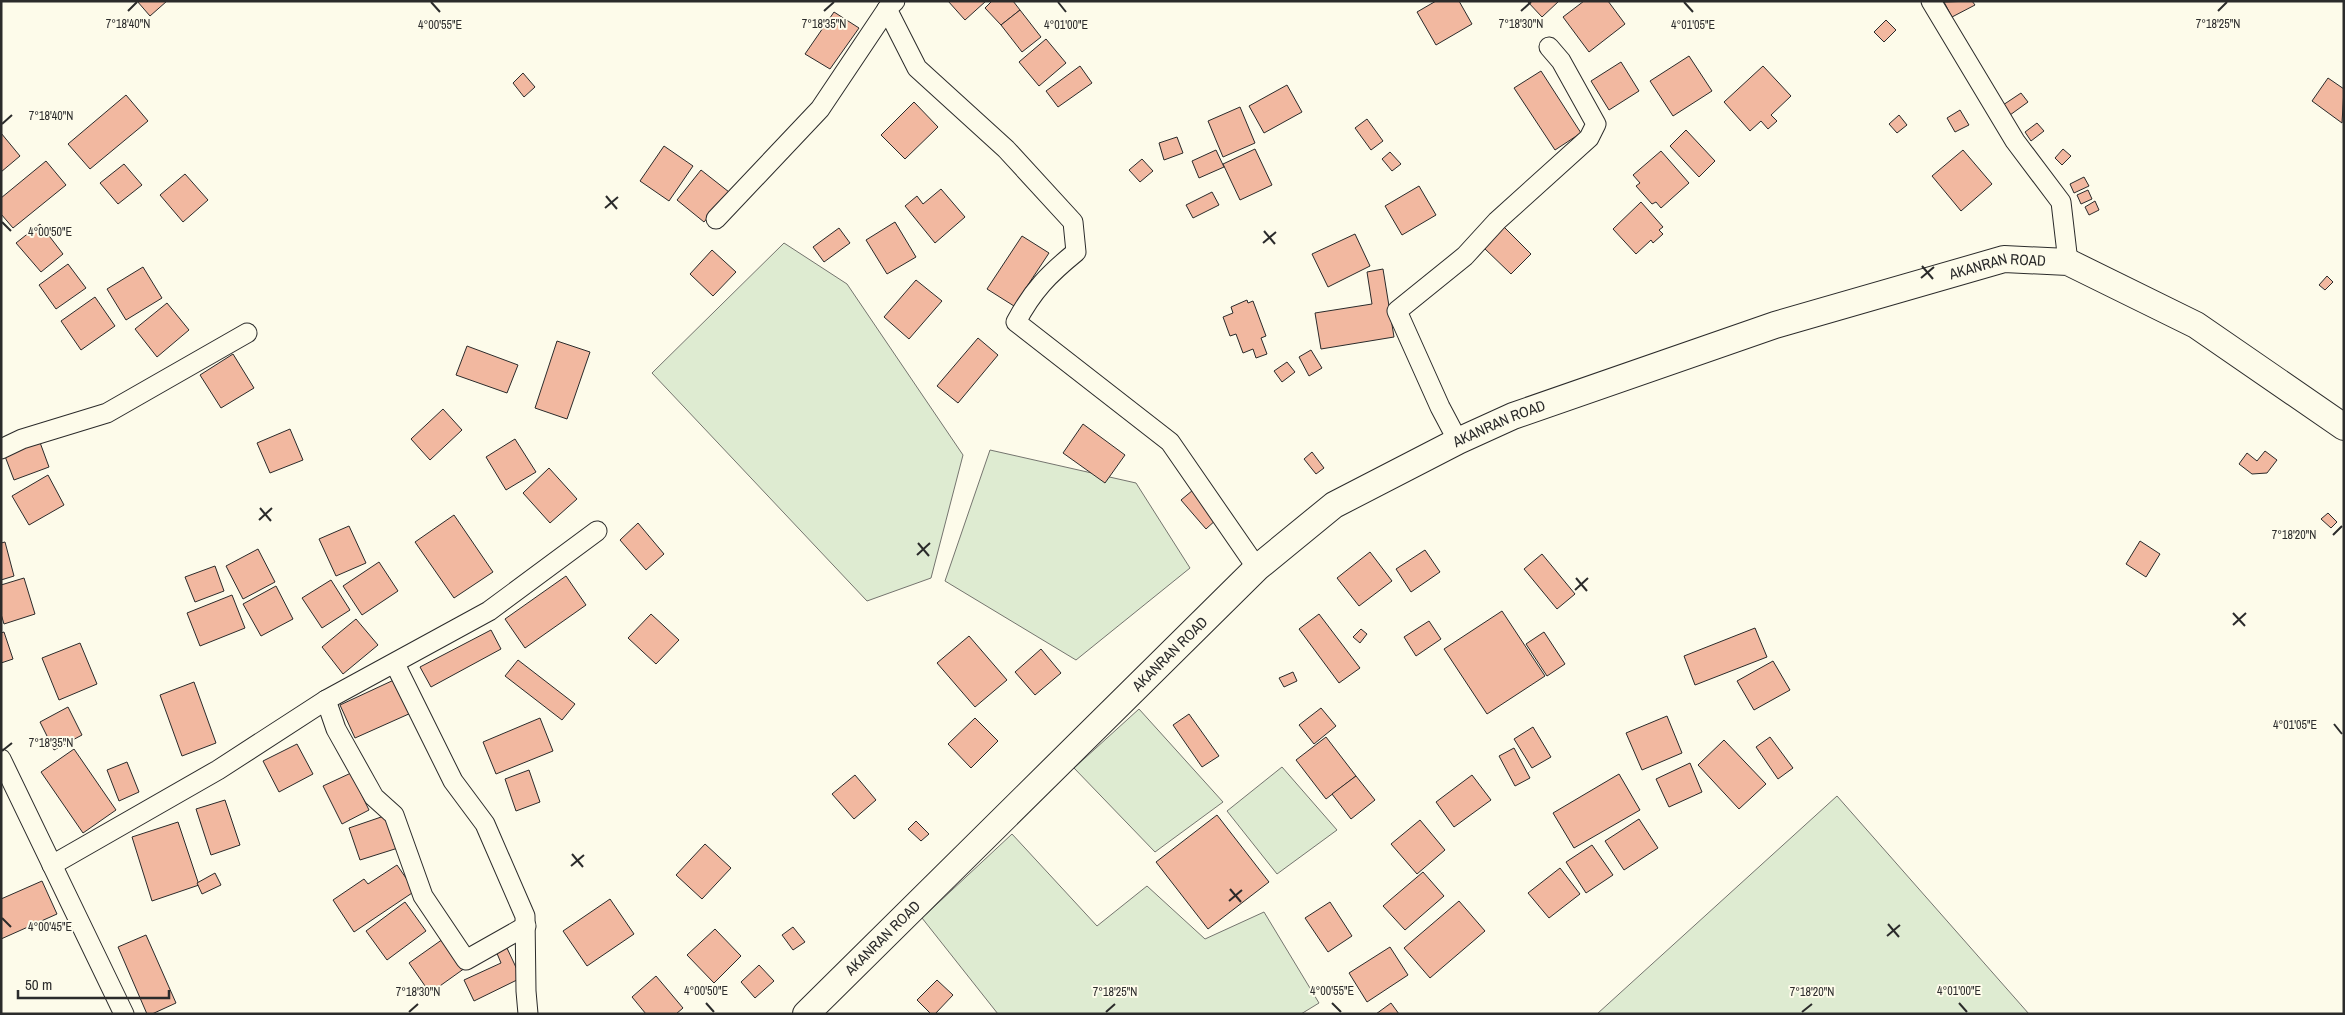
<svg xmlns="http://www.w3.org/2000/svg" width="2345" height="1015" viewBox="0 0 2345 1015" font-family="'Archivo Narrow',sans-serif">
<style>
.green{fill:#deebd1;stroke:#74746e}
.building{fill:#f2b8a0;stroke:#2b2b2b}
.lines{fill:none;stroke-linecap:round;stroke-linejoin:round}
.minor-casing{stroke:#2b2b2b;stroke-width:21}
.secondary-casing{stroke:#2b2b2b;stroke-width:28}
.minor{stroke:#fdfbea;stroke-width:19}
.secondary{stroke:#fdfbea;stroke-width:26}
.ticks{fill:none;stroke:#2b2b2b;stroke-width:2}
.labels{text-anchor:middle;stroke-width:4;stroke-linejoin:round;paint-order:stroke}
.street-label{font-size:15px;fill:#2b2b2b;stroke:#fdfbea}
.ticks-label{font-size:12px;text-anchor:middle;fill:#2b2b2b;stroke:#fdfbea;stroke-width:4;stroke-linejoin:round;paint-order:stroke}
</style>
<rect width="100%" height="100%" fill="#fdfbea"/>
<g class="green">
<path d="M784,243L847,284L963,455L931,578L867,601L652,373Z"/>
<path d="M990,450L1136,483L1190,568L1076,660L945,581Z"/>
<path d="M1139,709L1223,802L1155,852L1074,768Z"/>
<path d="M1282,767L1337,830L1277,874L1227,811Z"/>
<path d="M1837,796L2029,1014H1597Z"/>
<path d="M1012,834L1097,926L1147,886L1205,939L1264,912L1319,1003L1301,1014H998L922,918Z"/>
</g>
<g class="building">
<path d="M137,1H167L150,16Z"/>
<path d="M948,1H986L965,20Z"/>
<path d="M992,1H1013L1020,10L1001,25L985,8Z"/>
<path d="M1436,1H1459L1472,24L1436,45L1417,12Z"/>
<path d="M1527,1H1559L1542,17Z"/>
<path d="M1584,1H1608L1625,24L1589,52L1563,17Z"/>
<path d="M1972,1L1975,5L1952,17L1944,2Z"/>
<path d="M1020,10L1041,37L1022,52L1001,25Z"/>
<path d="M834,12L859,28L830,69L805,54Z"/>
<path d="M1886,20L1896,30L1884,42L1874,32Z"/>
<path d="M1046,39L1066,63L1039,86L1019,62Z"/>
<path d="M1689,56L1712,91L1673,116L1650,81Z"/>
<path d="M1621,62L1639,91L1609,110L1591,81Z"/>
<path d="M1080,66L1092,83L1058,107L1046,91Z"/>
<path d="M1763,66L1791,96L1771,115L1777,121L1768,129L1761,121L1750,131L1724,102Z"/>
<path d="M1541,71L1581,133L1555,150L1514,88Z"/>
<path d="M523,73L535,87L524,97L513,83Z"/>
<path d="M2328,78L2344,89L2342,123L2312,101Z"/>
<path d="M1287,85L1302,112L1264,133L1249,106Z"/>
<path d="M2021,93L2028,102L2010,115L2003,105Z"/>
<path d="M126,95L148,121L90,169L68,144Z"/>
<path d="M914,102L938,127L905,159L881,135Z"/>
<path d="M1240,107L1255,143L1223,157L1208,121Z"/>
<path d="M1960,110L1969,125L1955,132L1947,118Z"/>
<path d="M1899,115L1907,125L1897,133L1889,124Z"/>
<path d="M1367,119L1383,141L1371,150L1355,128Z"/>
<path d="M2037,123L2044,131L2031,141L2025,132Z"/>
<path d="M1686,130L1715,161L1699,177L1670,146Z"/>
<path d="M1,133L20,156L1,172Z"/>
<path d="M1177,137L1183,153L1164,160L1159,143Z"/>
<path d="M664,146L693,166L669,201L640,181Z"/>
<path d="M1255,149L1272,185L1240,200L1223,164Z"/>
<path d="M2063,149L2071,156L2062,165L2055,158Z"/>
<path d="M1216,150L1224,167L1199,178L1192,161Z"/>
<path d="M1963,150L1992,184L1961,211L1932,176Z"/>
<path d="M1661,151L1689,183L1661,208L1656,202L1652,204L1636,186L1640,183L1633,175Z"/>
<path d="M1390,152L1401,164L1392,171L1382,159Z"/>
<path d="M1142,159L1153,171L1140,182L1129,170Z"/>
<path d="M46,161L66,185L13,228L1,214V198Z"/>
<path d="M124,164L142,185L118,204L100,183Z"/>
<path d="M701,170L729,192L704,222L677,200Z"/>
<path d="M185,174L208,200L183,222L160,195Z"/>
<path d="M2084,177L2089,186L2074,193L2070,184Z"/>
<path d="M1419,186L1436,215L1402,235L1385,206Z"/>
<path d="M941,189L965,217L935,243L905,206L917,196L923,204Z"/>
<path d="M2088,190L2092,199L2081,204L2077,195Z"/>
<path d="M1212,192L1219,205L1193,218L1186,205Z"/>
<path d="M2095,201L2099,210L2089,215L2085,207Z"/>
<path d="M1641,202L1663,227L1659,230L1663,234L1653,243L1651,240L1636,254L1613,229Z"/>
<path d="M895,222L916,257L887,274L866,240Z"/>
<path d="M40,224L63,254L41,272L16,243Z"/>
<path d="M1504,227L1531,254L1511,274L1483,247Z"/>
<path d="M839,228L850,243L824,262L813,247Z"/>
<path d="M1355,234L1370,266L1328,287L1312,254Z"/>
<path d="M1022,236L1049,253L1014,306L987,289Z"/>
<path d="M712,250L736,272L713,296L690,274Z"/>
<path d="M68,264L86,288L56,309L39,285Z"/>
<path d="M143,267L162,298L126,320L107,289Z"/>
<path d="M1383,269L1394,337L1321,349L1315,313L1372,304L1367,272Z"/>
<path d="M2327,276L2333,282L2325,290L2319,285Z"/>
<path d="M916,280L942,301L909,339L884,317Z"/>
<path d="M95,297L115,326L81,350L61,321Z"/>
<path d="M1247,300L1248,303L1253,301L1266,336L1261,338L1267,354L1256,358L1253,349L1243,353L1236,334L1230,336L1223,317L1233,313L1231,307Z"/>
<path d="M167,303L189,330L157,357L135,329Z"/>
<path d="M978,338L998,355L958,403L937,386Z"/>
<path d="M557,341L590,352L567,419L535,408Z"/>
<path d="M467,346L518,365L507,393L456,375Z"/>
<path d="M1311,350L1322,368L1309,376L1299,357Z"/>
<path d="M233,354L254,388L221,408L200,375Z"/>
<path d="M1287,362L1295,372L1282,382L1274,371Z"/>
<path d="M443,409L462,430L430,460L411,439Z"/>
<path d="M1083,424L1125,455L1105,483L1063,453Z"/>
<path d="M290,429L303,460L270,473L257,443Z"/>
<path d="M38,437L49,467L14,480L3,451Z"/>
<path d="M515,439L536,472L506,490L486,457Z"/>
<path d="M2265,451L2277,460L2267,473L2252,474L2239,464L2247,453L2257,461Z"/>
<path d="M1312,452L1324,468L1316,474L1304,459Z"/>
<path d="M549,468L577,499L550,523L523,493Z"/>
<path d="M48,475L64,505L29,525L12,496Z"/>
<path d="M1193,490L1218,518L1206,529L1181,500Z"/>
<path d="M2328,513L2337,522L2331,528L2321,519Z"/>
<path d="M454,515L493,572L454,598L415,542Z"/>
<path d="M638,523L664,554L646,570L620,540Z"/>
<path d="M349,526L366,563L336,576L319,539Z"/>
<path d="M2140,541L2160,554L2146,577L2126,564Z"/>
<path d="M5,542L14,576L1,580V543Z"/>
<path d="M258,549L275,582L243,599L226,566Z"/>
<path d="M1425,550L1440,572L1411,592L1396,569Z"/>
<path d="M1370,552L1392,581L1359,606L1337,578Z"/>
<path d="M1542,554L1575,594L1557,609L1524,569Z"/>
<path d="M379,562L398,591L362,615L343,586Z"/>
<path d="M215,566L224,591L195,602L185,577Z"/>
<path d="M566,576L586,605L525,648L505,619Z"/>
<path d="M24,578L35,614L4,624L1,614V585Z"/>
<path d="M331,580L350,610L322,628L302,598Z"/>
<path d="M276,586L293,619L261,636L243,604Z"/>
<path d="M232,595L245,628L200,646L187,613Z"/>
<path d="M1502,611L1545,676L1487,714L1444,649Z"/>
<path d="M651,614L679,640L656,664L628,638Z"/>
<path d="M1319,614L1360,668L1339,683L1299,629Z"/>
<path d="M356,619L378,645L343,674L322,647Z"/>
<path d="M1429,621L1441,639L1416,656L1404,637Z"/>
<path d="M1755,628L1767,657L1695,685L1684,656Z"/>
<path d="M1361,629L1367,634L1360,643L1353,637Z"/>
<path d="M491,630L501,649L431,687L420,667Z"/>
<path d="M4,632L13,659L1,663V633Z"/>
<path d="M1544,632L1565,664L1547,676L1526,644Z"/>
<path d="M969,636L1007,680L975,707L937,663Z"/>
<path d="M80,643L97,684L59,700L42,658Z"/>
<path d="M1041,649L1061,673L1035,695L1015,672Z"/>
<path d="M518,660L575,704L562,720L505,676Z"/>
<path d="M1773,661L1790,690L1754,710L1737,681Z"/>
<path d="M1293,672L1297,681L1284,687L1279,678Z"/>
<path d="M396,679L411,713L355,738L340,705Z"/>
<path d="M194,682L216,743L182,756L160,695Z"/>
<path d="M68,707L82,735L54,750L40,722Z"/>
<path d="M1321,708L1336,726L1314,744L1299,725Z"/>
<path d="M1189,714L1219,756L1202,767L1173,725Z"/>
<path d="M1667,716L1682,753L1642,770L1626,733Z"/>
<path d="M540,718L553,751L496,774L483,742Z"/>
<path d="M975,718L998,741L971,768L948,744Z"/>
<path d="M1533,727L1551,757L1532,768L1514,739Z"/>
<path d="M1326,737L1356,776L1326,799L1296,760Z"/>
<path d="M1770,737L1793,768L1778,779L1756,747Z"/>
<path d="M1724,740L1766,784L1739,809L1698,765Z"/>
<path d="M297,744L313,774L279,792L263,761Z"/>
<path d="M1514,748L1530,778L1515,786L1499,756Z"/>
<path d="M74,749L116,810L83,833L41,772Z"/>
<path d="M127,762L139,792L119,801L107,770Z"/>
<path d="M1690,763L1702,792L1669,807L1656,779Z"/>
<path d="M529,770L540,802L516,811L505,779Z"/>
<path d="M351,773L369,810L342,824L323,786Z"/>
<path d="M1619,774L1640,810L1574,848L1553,813Z"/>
<path d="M855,775L876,800L854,819L832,794Z"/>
<path d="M1472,775L1491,800L1454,827L1436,802Z"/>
<path d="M1356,776L1375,800L1351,819L1332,794Z"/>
<path d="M225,800L240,845L211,855L196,809Z"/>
<path d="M387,815L398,848L360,860L349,828Z"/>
<path d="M1217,815L1269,882L1208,929L1156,862Z"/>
<path d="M1639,819L1658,848L1624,870L1605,841Z"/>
<path d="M1420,820L1445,850L1417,874L1391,844Z"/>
<path d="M916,821L929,834L921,841L908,829Z"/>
<path d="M178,822L199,885L152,901L132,837Z"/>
<path d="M705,844L731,868L702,899L676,875Z"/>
<path d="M1592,845L1613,875L1586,893L1566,862Z"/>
<path d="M397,865L415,891L354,932L333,900L364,879L368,884Z"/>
<path d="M1560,868L1580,894L1549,918L1528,893Z"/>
<path d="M1423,872L1444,896L1405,930L1383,906Z"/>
<path d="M215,873L221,885L202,894L197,883Z"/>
<path d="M42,881L57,914L1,939V899Z"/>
<path d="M610,899L634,934L587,966L563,931Z"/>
<path d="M1459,901L1485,931L1430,978L1404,948Z"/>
<path d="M405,902L426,931L387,960L366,931Z"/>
<path d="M1330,902L1352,936L1328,952L1305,918Z"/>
<path d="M793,927L805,942L793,950L782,935Z"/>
<path d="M715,929L741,956L714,983L687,955Z"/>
<path d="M146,935L176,1003L152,1014H147L118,947Z"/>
<path d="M443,939L465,968L430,993L409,963Z"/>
<path d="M506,946L521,978L474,1001L464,980L501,963L496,951Z"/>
<path d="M1390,947L1408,975L1367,1002L1349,973Z"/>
<path d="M759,965L774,981L755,998L741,982Z"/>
<path d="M656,976L683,1008L676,1014H646L632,997Z"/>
<path d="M937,980L953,995L935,1014H931L917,1000Z"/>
<path d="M1391,1003L1399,1014H1376Z"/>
</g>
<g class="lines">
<g class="minor-casing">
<g id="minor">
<path d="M895,1L887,9L917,68L1006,149L1073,222L1076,252C1049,274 1033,290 1016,322L1170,442L1257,568"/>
<path d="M1931,1L2015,141L2061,202L2068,262"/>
<path d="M716,219L820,109L887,9"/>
<path d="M1458,441L1440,407L1397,311L1465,256L1497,221L1589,138L1596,124L1561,61L1549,47"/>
<path d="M1,449L22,439L107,413L247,333"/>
<path d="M395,664L453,781L485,824L525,916L526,991L528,1014"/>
<path d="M326,700L336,729L374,797L394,815L423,896L466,960L526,926"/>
<path d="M1,759L124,1014"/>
<path d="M52,865L218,770L326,700L489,611L597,531"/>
</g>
</g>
<g class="secondary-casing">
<g id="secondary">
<path id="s1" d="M806,1014L1257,568L1334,505L1458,441L1513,416L1775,325L2004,259L2068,262L2196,325L2344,427"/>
</g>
</g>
<use href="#minor" class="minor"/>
<use href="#secondary" class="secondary"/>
</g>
<path class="ticks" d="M431,2L440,12M1058,2L1066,12M1684,2L1693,12M128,11L137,2M824,11L834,2M1521,11L1531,2M2218,11L2227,2M2,124L12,115M606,196L617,209M605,208L618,197M2,222L11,231M1264,231L1275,244M1263,243L1276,232M1922,266L1933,279M1921,278L1934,267M260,508L271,521M259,520L272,508M2333,535L2342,526M918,543L929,556M917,555L930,543M1576,578L1587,591M1575,590L1588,578M2233,613L2245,626M2233,625L2246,613M2334,724L2342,734M2,751L12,743M572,854L583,867M571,866L584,855M1230,889L1241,902M1229,901L1242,890M2,918L11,927M1888,924L1899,937M1887,936L1900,925M706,1003L714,1012M1332,1003L1341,1012M1959,1003L1967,1012M409,1012L418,1004M1106,1012L1115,1004M1802,1012L1812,1004"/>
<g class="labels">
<g class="street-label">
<text dy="5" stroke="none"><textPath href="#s1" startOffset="1442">AKANRAN ROAD</textPath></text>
<text dy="5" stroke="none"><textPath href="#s1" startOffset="918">AKANRAN ROAD</textPath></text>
<text dy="5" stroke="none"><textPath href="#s1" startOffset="512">AKANRAN ROAD</textPath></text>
<text dy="5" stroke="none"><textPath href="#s1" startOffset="108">AKANRAN ROAD</textPath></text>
</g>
</g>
<g class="ticks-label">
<text x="824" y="28">7°18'35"N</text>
<text x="1521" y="28">7°18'30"N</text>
<text x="2218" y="28">7°18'25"N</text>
<text x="128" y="28">7°18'40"N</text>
<text x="440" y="29">4°00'55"E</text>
<text x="1066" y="29">4°01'00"E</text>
<text x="1693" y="29">4°01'05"E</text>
<text x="51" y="120">7°18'40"N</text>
<text x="50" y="236">4°00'50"E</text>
<text x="2294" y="539">7°18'20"N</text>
<text x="2295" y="729">4°01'05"E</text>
<text x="51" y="747">7°18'35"N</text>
<text x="50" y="931">4°00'45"E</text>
<text x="706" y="995">4°00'50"E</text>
<text x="1332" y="995">4°00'55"E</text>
<text x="1959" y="995">4°01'00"E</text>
<text x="418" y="996">7°18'30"N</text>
<text x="1115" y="996">7°18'25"N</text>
<text x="1812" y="996">7°18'20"N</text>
</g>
<rect width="2345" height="1015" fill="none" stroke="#2b2b2b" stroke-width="5"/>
<path d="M18 990v8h151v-8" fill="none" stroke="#2b2b2b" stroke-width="2.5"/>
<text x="25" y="990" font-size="15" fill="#2b2b2b" stroke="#fdfbea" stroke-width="4" paint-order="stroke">50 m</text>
</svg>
